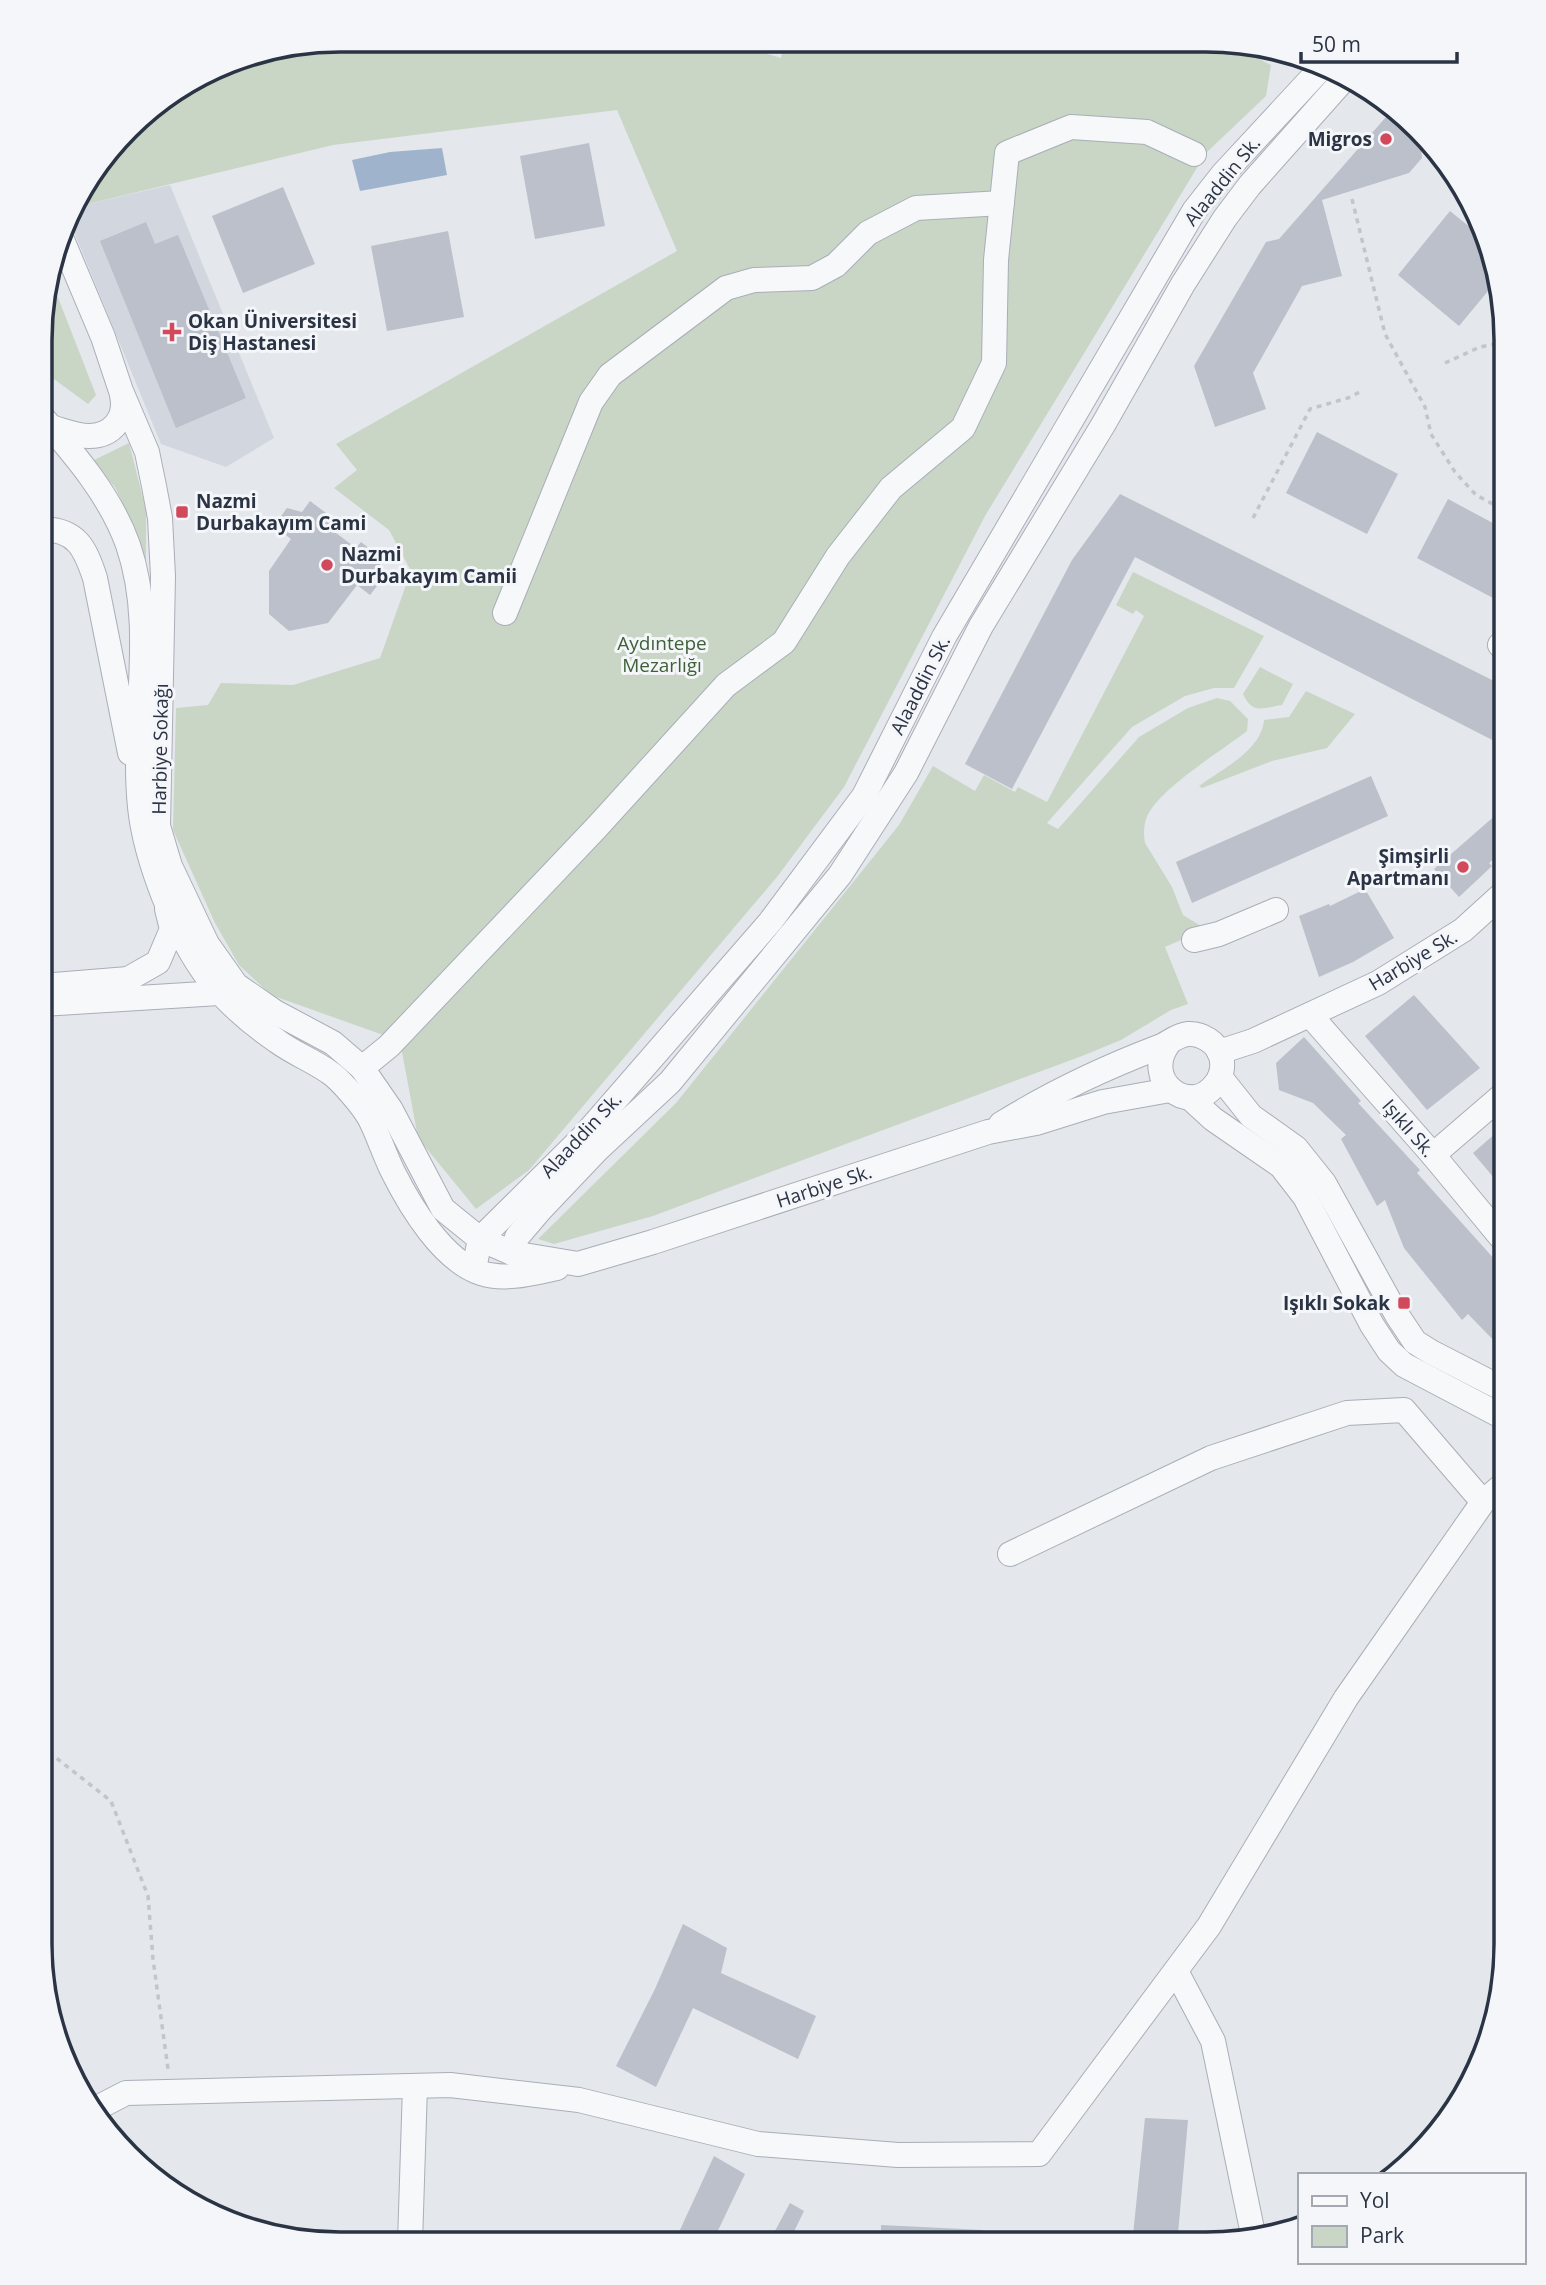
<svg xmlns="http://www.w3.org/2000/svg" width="1546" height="2285" viewBox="0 0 1546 2285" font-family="'Open Sans',sans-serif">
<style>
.built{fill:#d2d6de}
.green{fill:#c9d6c5}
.water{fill:#9fb4cc}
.building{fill:#bbc0ca}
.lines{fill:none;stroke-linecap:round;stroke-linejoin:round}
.minor-casing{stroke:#a9aeb7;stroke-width:26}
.path{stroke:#c2c5cb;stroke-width:3.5;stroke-dasharray:5 5;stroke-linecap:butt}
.minor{stroke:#f7f8fa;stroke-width:24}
.poi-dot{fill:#d1495b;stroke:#f4f6f9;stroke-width:2.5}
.labels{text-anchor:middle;stroke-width:6;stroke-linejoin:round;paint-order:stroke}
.poi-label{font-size:19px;font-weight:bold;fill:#2b3445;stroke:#f4f6f9;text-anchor:end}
.street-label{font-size:19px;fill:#2b3445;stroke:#f4f6f9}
.park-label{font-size:19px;fill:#3f6138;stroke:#f4f6f9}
.rim{fill:none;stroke:#2b3445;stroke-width:3.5}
</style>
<rect width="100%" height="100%" fill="#e4e7ec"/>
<path class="built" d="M170,185L274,438L226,467L161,444L70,222L75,207Z"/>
<g class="green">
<path d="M341,40L726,41L781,58L784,42L1227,43L1271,65L1266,96L1206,153L985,516L844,787L777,877L529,1170L476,1209L418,1138L400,1041L271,995L239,965L215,923L173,830L176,708L208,705L221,683L293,685L380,658L411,571L389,530L334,488L357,470L336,444L677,251L617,110L333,145L75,207L80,191L143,115L244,56Z"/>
<path d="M49,291L57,295L96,395L88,404L43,371V301Z"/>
<path d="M129,443L146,510V574L129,516L115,487L92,461Z"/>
<path d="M1133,572L1264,636L1234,688H1214L1185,696L1132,727L1047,823L1058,829L1139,737L1188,708L1217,698L1230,701L1248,719L1247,731C1221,751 1166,785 1150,811C1144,819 1143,833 1145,843L1172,887L1183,915L1206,929L1165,947L1188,1004L1171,1010L1121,1040L1082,1056L653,1216L554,1244L538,1239L676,1103L899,825L933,766L975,791L984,775L1015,792L1018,787L1047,802L1144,616L1136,610L1133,614L1116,605Z"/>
<path d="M1260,667L1293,684L1282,705C1262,708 1253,715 1243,694Z"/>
<path d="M1306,691L1355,714L1327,748L1272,761L1202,788L1199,786C1222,769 1261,751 1264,720L1289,717Z"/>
</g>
<path class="water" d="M442,148L447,175L360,191L352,160L390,152Z"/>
<g class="building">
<path d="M1393,109L1420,141L1422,158L1409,173L1322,200L1342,276L1302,286L1253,373L1266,409L1215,427L1194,366L1266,242L1279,239Z"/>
<path d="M589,143L605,226L535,239L520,156Z"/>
<path d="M283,187L315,264L243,293L212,216Z"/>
<path d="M1450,211L1482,237L1493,285L1459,326L1398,275Z"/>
<path d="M146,222L155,244L178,235L246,398L176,428L100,241Z"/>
<path d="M448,231L464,317L387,331L371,246Z"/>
<path d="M1317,432L1398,474L1367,534L1286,493Z"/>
<path d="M1120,494L1506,687V747L1135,557L1012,789L965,764L1072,560Z"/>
<path d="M1448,499L1506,530V579L1495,599L1417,558Z"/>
<path d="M310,501L334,519L328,527L356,548L361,542L383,559L377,570L381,581L370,595L357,585L328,623L289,631L269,614V571L291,539L274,526L287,508L302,512Z"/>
<path d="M1371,776L1388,816L1192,903L1176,862Z"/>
<path d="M1506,806V849L1489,863L1492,866L1459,897L1434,869Z"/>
<path d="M1365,889L1394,938L1353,962L1319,977L1299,916L1329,904L1330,906Z"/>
<path d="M1414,995L1480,1068L1427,1110L1365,1036Z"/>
<path d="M1304,1037L1361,1101L1358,1103L1420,1170L1417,1173L1505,1271V1352L1468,1314L1462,1320L1404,1248L1385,1200L1377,1206L1341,1139L1346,1135L1313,1103L1279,1090L1276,1063Z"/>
<path d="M1505,1125V1191L1473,1153Z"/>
<path d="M683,1924L727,1948L721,1973L816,2016L798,2059L693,2008L656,2087L616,2066L655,1989Z"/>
<path d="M1145,2118L1188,2120L1177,2245H1132Z"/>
<path d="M714,2156L745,2174L712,2243H674Z"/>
<path d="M790,2203L804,2211L788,2244H768Z"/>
<path d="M881,2225L983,2230V2244H881Z"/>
</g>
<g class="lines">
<g class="minor-casing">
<g id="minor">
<path d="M63,242L103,337L121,391L147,452L154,486L160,518L163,576L158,826L170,866L207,944L236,985L275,1012L333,1043L362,1068L391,1110L443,1209L480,1239L512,1253L578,1264L653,1242L988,1132L1036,1123L1103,1102L1170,1090"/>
<path d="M43,418C76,456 111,497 128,545C157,629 131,720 140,807C143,837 153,869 164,897C192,963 217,1000 277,1041C293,1053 312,1060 329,1072C340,1079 362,1105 369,1117C378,1134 384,1154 393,1172C410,1206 443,1261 481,1273C505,1281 533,1273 557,1268"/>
<path d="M50,427C62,430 76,436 89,436C113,436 127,417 122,395"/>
<path d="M43,529C77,530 85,548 95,578L130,753"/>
<path d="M505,613L591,402L610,375L726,288L754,280L812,278L836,265L868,233L916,208L1002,203"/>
<path d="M1500,645L1506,648"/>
<path d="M1194,940L1219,934L1276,910"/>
<path d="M42,986L128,979L158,962L172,929L167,909"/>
<path d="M42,1004L219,993"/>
<path d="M1310,1015L1433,1155L1505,1242"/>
<path d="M1219,1052L1253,1041L1378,983L1463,930L1506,891"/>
<path d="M362,1068L389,1046L597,827L726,685L784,642L838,556L891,488L963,428L994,363L996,260L1007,153L1071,127L1147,132L1194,154"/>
<path d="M1220,1077L1251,1116L1296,1148L1324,1183L1397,1315L1415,1342L1431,1352L1505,1390"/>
<path d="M1189,1097L1213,1119L1281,1166L1305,1197L1372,1325L1389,1351L1404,1365L1505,1418"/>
<path d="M1001,1124C1051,1093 1104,1068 1159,1047C1169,1043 1177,1035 1188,1034C1202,1033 1217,1043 1221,1056C1224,1067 1221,1078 1214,1086C1188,1117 1141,1079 1169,1043"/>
<path d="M1433,1155L1505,1093"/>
<path d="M512,1253L517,1237L540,1210L597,1150L670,1082L840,875L906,773L981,626L1103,425L1183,284L1225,218L1250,185L1345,78"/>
<path d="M474,1269L480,1239L584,1136L770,922L864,796L944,637L1194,211L1223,174L1324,65"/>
<path d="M1010,1554L1211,1458L1347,1413L1404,1410L1483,1502"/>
<path d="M1176,1971L1213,2041L1253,2234"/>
<path d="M93,2110L126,2093L450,2085L579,2100L758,2144L898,2155L1039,2154L1209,1926L1346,1698L1483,1502L1505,1483"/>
<path d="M410,2243L415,2086"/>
</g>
</g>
<g class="path">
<path d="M1352,199L1385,334L1425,407L1431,434L1455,472L1476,495L1506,511"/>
<path d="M1445,363L1480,347L1506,342"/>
<path d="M1253,518L1310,409L1351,397L1363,390"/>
<path d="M41,1746L111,1801L148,1896L153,1959L168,2069"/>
</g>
<use href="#minor" class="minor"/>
</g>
<g class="poi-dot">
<circle cx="1386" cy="139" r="7"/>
<path d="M168.5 321.5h7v7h7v7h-7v7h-7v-7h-7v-7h7z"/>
<rect x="175" y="505" width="14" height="14" rx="3.5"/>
<circle cx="327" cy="565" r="7"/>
<circle cx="1463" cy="867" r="7"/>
<rect x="1397" y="1296" width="14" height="14" rx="3.5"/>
</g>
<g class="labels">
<g class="poi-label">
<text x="1372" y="146">Migros</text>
<text x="188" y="328" text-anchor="start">Okan Üniversitesi<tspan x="188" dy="22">Diş Hastanesi</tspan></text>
<text x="196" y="508" text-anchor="start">Nazmi<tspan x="196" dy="22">Durbakayım Cami</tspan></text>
<text x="341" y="561" text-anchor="start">Nazmi<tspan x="341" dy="22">Durbakayım Camii</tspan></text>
<text x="1449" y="863">Şimşirli<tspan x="1449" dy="22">Apartmanı</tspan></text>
<text x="1390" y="1310">Işıklı Sokak</text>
</g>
<g class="street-label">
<text transform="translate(1222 181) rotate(-51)" y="7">Alaaddin Sk.</text>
<text transform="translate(920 685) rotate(-63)" y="7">Alaaddin Sk.</text>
<text transform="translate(160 749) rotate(-89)" y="7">Harbiye Sokağı</text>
<text transform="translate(1413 960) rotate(-31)" y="7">Harbiye Sk.</text>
<text transform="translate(1409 1128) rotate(49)" y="7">Işıklı Sk.</text>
<text transform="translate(581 1135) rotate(-47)" y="7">Alaaddin Sk.</text>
<text transform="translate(824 1186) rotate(-18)" y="7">Harbiye Sk.</text>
</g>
<g class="park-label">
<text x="662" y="650">Aydıntepe<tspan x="662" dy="22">Mezarlığı</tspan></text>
</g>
</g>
<path d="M0 0H1546V2285H0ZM340 52H1206A288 288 0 0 1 1494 340V1944A288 288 0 0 1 1206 2232H340A288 288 0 0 1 52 1944V340A288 288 0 0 1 340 52Z" fill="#f4f6f9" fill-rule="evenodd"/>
<path class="rim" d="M340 52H1206A288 288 0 0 1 1494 340V1944A288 288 0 0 1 1206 2232H340A288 288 0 0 1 52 1944V340A288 288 0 0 1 340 52Z"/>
<rect x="1298" y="2173" width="228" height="91" fill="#f4f6f9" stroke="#a4a8b1" stroke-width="2"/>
<rect x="1312" y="2196" width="35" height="10" fill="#f7f8fa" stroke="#a4a8b1" stroke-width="2"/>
<text x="1360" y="2208" font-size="21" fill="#2b3445">Yol</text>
<rect x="1312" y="2226" width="35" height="21" fill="#c9d6c5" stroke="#a4a8b1" stroke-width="2"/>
<text x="1360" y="2243" font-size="21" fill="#2b3445">Park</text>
<path d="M1301 52v10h156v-10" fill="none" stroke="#2b3445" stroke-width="3.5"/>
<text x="1312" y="52" font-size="21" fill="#2b3445" stroke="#f4f6f9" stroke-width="5" paint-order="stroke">50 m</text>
</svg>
